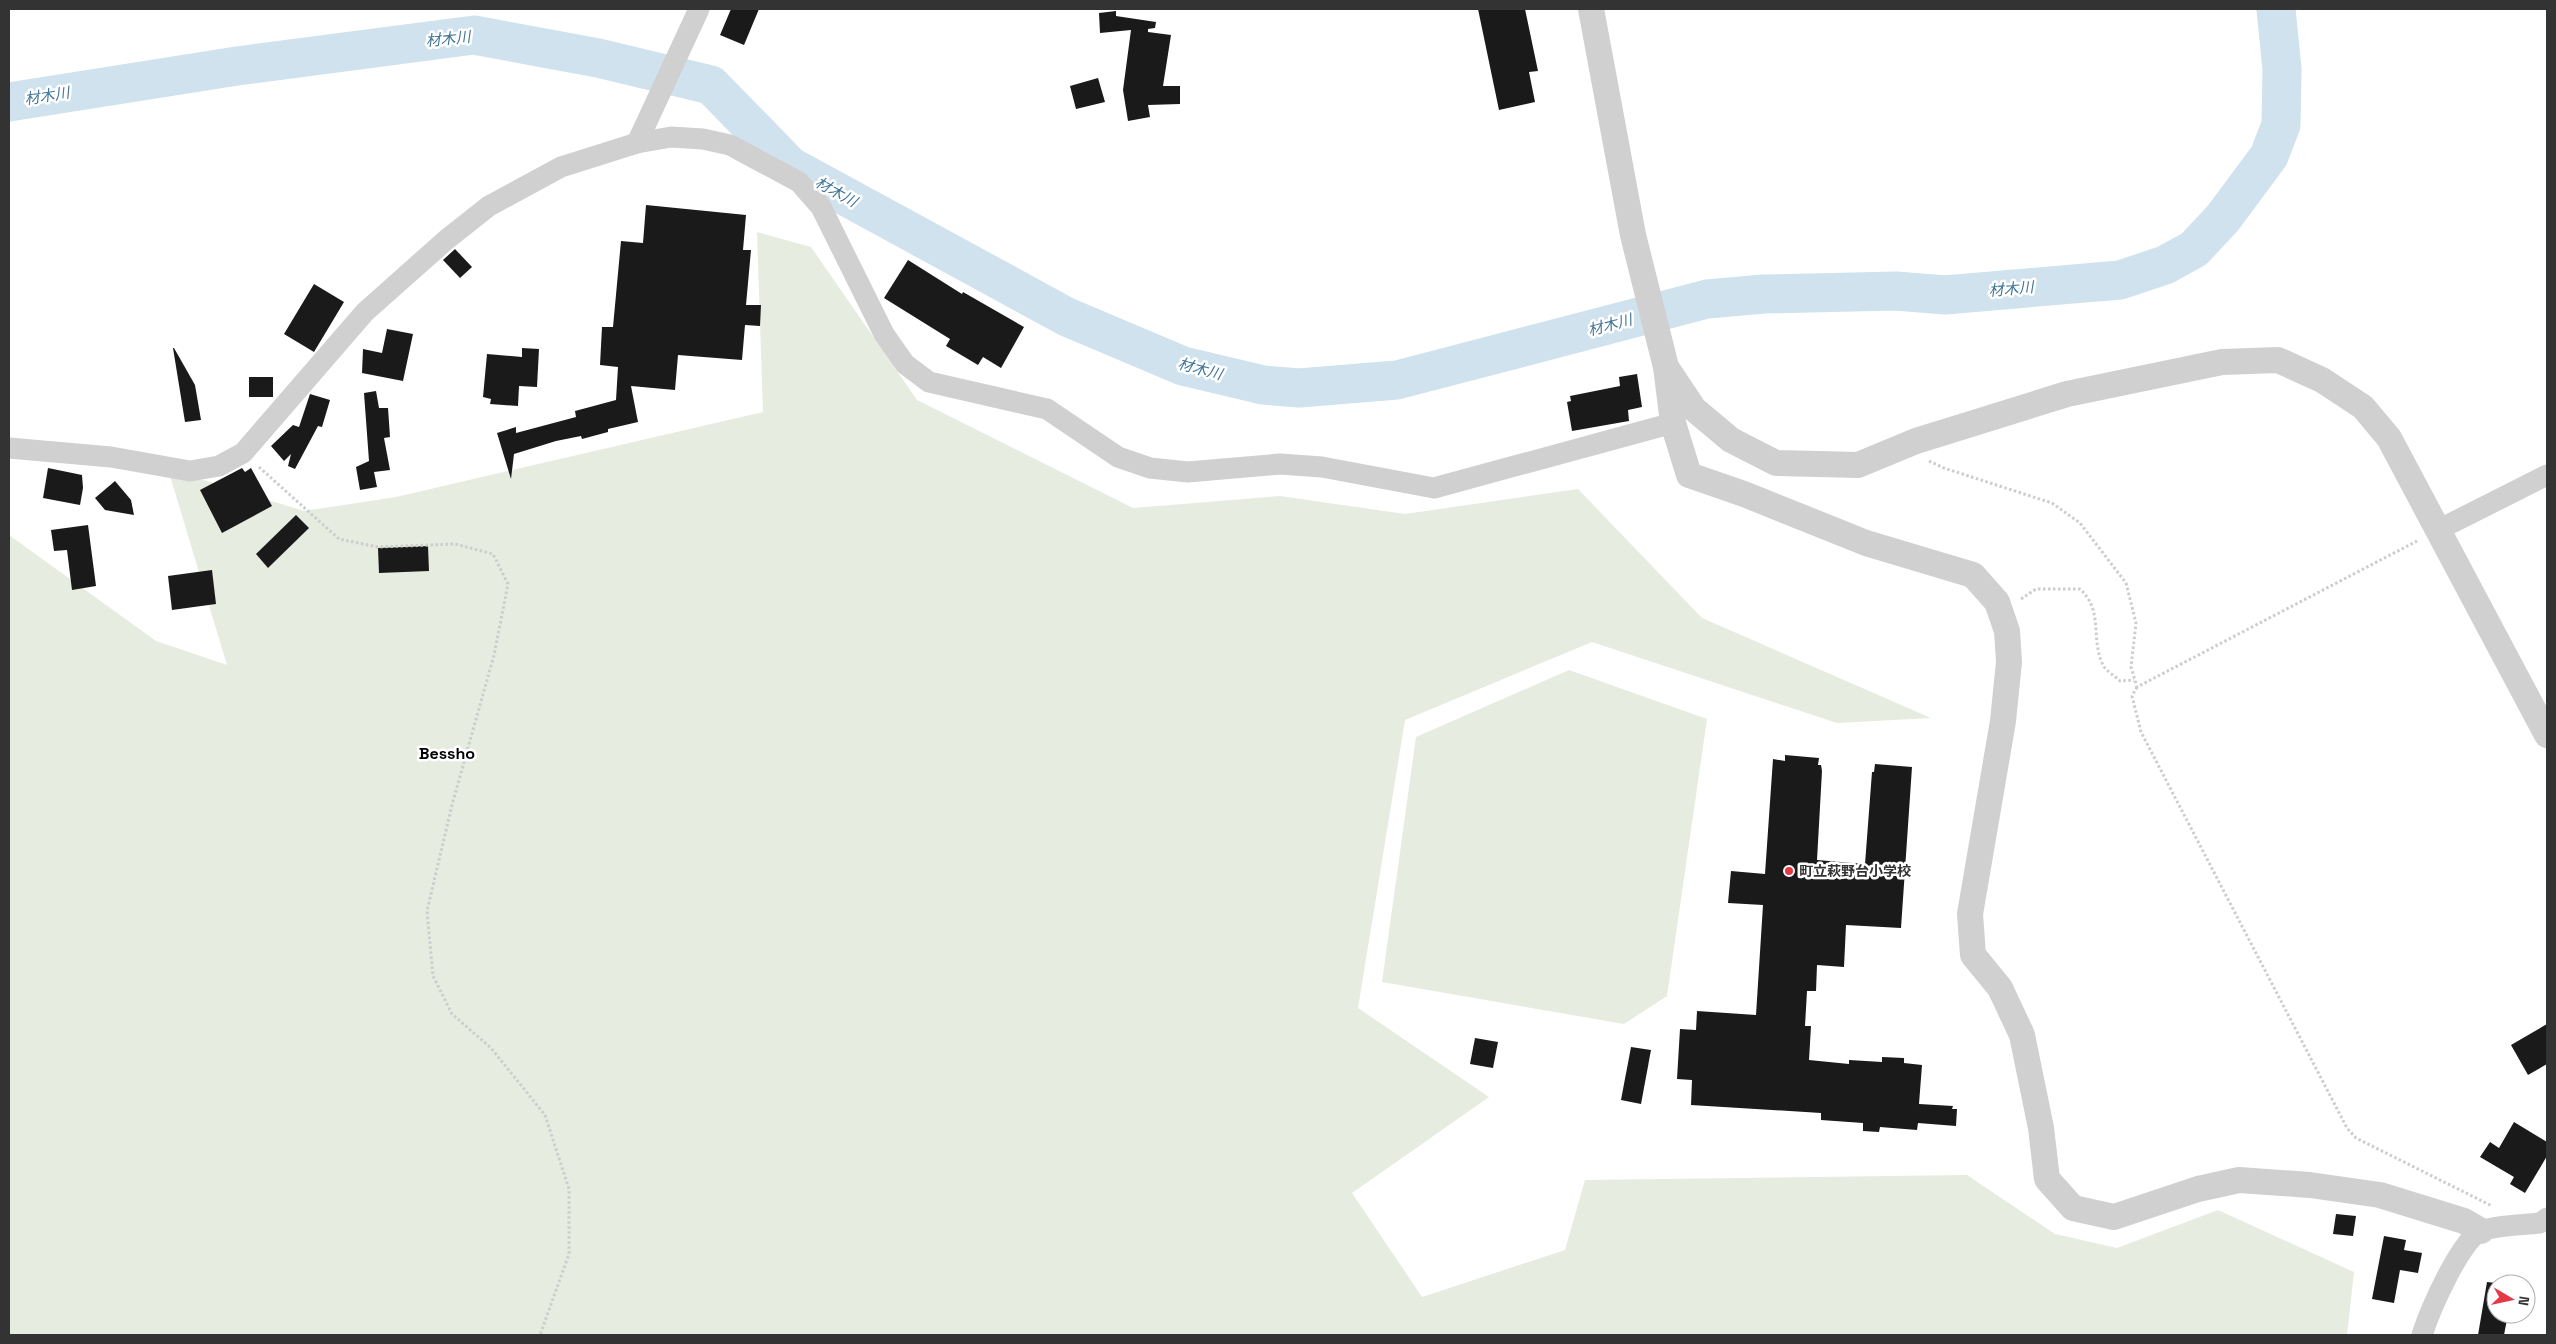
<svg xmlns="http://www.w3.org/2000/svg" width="2556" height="1344" viewBox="0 0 2556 1344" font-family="'Space Grotesk','Noto Sans JP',sans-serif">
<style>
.green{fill:#e6ecdf}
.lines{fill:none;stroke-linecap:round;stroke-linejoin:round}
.river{stroke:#cfe2ee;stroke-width:39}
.building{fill:#1a1a1a}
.path{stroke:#cdcdcd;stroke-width:3;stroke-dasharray:2.5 2.5;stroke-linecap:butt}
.minor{stroke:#d0d0d0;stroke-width:21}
.tertiary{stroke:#d0d0d0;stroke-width:26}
.poi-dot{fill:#e63946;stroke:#fff;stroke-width:2}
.labels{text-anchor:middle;stroke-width:5;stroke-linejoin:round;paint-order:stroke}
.poi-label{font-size:14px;font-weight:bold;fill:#333;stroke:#fff;text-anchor:start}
.water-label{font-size:15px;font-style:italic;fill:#3f7597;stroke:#fff}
.quarter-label{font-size:16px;font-weight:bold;fill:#000;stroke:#fff}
</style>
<rect width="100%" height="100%" fill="#fff"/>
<g class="green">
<path d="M757,232L811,247L917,400L1133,508L1280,496L1405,514L1578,489L1702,618L1931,718L1837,723L1592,642L1405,720L1358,1008L1489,1097L1352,1193L1422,1297L1565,1250L1585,1180L1967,1175L2055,1234L2117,1248L2218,1210L2354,1272L2347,1335H9V535L156,641L227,665L168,469L304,511L396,497L763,412Z"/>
<path d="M1569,670L1707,719L1667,996L1624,1024L1382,982L1416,737Z"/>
</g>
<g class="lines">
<path class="river" d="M9,102L237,66L474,35L598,58L711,85L790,166L1067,317L1183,366L1263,385L1299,388L1397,380L1707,299L1764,294L1896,291L1945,295L2120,280L2165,265L2194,249L2223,218L2269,156L2281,125L2282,69L2276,9"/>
</g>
<g class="building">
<path d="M731,9H759L744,45L720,35Z"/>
<path d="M1478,9H1525L1538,71L1529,72L1535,102L1499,110Z"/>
<path d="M1116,11V16L1156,22L1155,28L1148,29V32L1171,35L1163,86H1180V104L1148,105L1150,117L1128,121L1123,90L1131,30L1100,33L1099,13Z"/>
<path d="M1098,78L1105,102L1076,109L1070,86Z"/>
<path d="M646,205L746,215L743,250H751L746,305H761L760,326L745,325L742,360L678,355L675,390L631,386L638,422L608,429V432L582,439L581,436L556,441L514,454L511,479L497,433L516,427V433L576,417L575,411L616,400L618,367L600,365L602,327H613L621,241L643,243Z"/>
<path d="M455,249L472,267L460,278L443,260Z"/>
<path d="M908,260L962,294L963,292L1024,327L1001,368L983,357L978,365L946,346L950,339L884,298Z"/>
<path d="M314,284L344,302L314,352L284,334Z"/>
<path d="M387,329L413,334L403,381L362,373L363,349L382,353Z"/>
<path d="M173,348H174L195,385L201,420L185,422Z"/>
<path d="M522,348L539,349L537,387L519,386L518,406L490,404L491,399L483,397L487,354L522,357Z"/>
<path d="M1637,374L1642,407L1628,410L1629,421L1572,431L1567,402L1571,401L1570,396L1620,386L1619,377Z"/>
<rect x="249" y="377" width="24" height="20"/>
<path d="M376,391L379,408H388L390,437L384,438L390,470L374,472L377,487L360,490L356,467L369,461L364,393Z"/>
<path d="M310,394L330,400L322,427L318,426L295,469L288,466L291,454L284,461L271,446L293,425L299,427Z"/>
<path d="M48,468L82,475L83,488L80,505L43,498Z"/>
<path d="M242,468L245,472L251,468L272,506L222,533L200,490Z"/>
<path d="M115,481L131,500L134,515L105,510L95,498Z"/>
<path d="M296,515L309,528L268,568L256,554Z"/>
<path d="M88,525L96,586L72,590L67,550L54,551L51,530Z"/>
<path d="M428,546L429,571L379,573L378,548Z"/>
<path d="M212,570L216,604L172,610L168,576Z"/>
<path d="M1785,755L1819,758L1818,765H1821L1822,771L1817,860L1865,864L1872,772H1874L1875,764L1912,767L1901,928L1846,925L1844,967L1817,965L1816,991H1807L1805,1026H1811L1809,1060L1849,1064V1060L1882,1062V1057L1904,1058V1063L1922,1065L1919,1104L1953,1106L1952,1109H1957L1956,1126L1918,1123L1917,1130L1880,1127L1879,1132L1863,1131V1123L1821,1120V1113L1691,1105L1692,1080L1677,1079L1680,1029L1696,1030L1697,1011L1756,1015L1763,905L1728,903L1731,871L1765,874L1773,759L1785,761Z"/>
<path d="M2547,1024V1064L2528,1075L2511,1045Z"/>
<path d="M1475,1038L1498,1042L1493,1068L1470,1064Z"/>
<path d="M1631,1047L1651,1050L1641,1104L1621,1100Z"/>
<path d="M2514,1122L2547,1142V1156L2525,1193L2510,1184L2514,1177L2480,1157L2490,1142L2499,1148Z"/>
<path d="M2336,1214L2356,1216L2353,1236L2333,1234Z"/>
<path d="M2384,1236L2406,1240L2404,1250L2422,1253L2418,1273L2400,1270L2394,1303L2372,1299Z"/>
<path d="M2487,1282L2496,1283V1314H2508L2504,1335H2478Z"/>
</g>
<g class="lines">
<g class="path">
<path d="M1929,461L1944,468L2052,503L2080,523L2126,583L2136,623L2131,667L2137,687L2417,541"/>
<path d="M259,467L339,539L378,547L455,544L493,554L508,584L494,655L452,805L427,911L433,976L452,1014L491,1048L545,1115L569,1189V1254L540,1335"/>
<path d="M2021,599L2036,589H2080C2104,611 2090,638 2103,665C2106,671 2115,676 2120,681L2134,680"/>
<path d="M2137,687L2132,696L2141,732L2347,1128L2356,1138L2492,1206"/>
</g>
<g class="minor">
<path d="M637,143L699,9"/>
<path d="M9,448L111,457L190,471L219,466L243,453L365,312L446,240L489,206L561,167L637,143L671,137L703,139L730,145L799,182L821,207L884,334L905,364L929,382L1047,409L1118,457L1150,468L1188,472L1280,464L1322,467L1434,488L1673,423"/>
<path d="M2438,530L2547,475"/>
<path d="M2422,1335C2429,1313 2461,1237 2483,1230C2501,1225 2522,1225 2540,1223L2547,1218"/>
</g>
<g class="tertiary">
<path d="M1591,9L1633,235L1666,367L1694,409L1731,440L1776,463L1858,465L1916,441L2067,394L2222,362L2278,360L2322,380L2363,407L2389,438L2547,735"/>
<path d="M1666,367L1673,423L1689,475L1744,494L1866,543L1973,575L1997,602L2007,631L2009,662L2003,721L1970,914L1973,955L2000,988L2022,1035L2041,1128L2047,1179L2073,1208L2114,1217L2198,1189L2239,1180L2310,1185L2380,1195L2464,1221L2481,1231"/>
</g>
</g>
<circle class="poi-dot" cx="1789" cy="871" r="5"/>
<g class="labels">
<g class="poi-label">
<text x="1799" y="876">町立萩野台小学校</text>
</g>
<g class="water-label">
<text transform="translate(448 39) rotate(-6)" y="5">材木川</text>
<text transform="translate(47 96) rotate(-9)" y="5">材木川</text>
<text transform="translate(836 192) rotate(29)" y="5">材木川</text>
<text transform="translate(2011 289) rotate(-5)" y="5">材木川</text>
<text transform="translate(1610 325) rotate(-15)" y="5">材木川</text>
<text transform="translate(1200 369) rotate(15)" y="5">材木川</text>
</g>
<g class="quarter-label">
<text x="447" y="759">Bessho</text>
</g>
</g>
<rect width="2556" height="1344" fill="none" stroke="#333333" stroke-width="20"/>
<g transform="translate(2511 1299) rotate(99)"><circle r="24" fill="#ffffff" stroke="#adadad"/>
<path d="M0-4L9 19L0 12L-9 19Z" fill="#e63946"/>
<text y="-8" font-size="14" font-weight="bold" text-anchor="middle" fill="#333333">N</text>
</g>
</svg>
